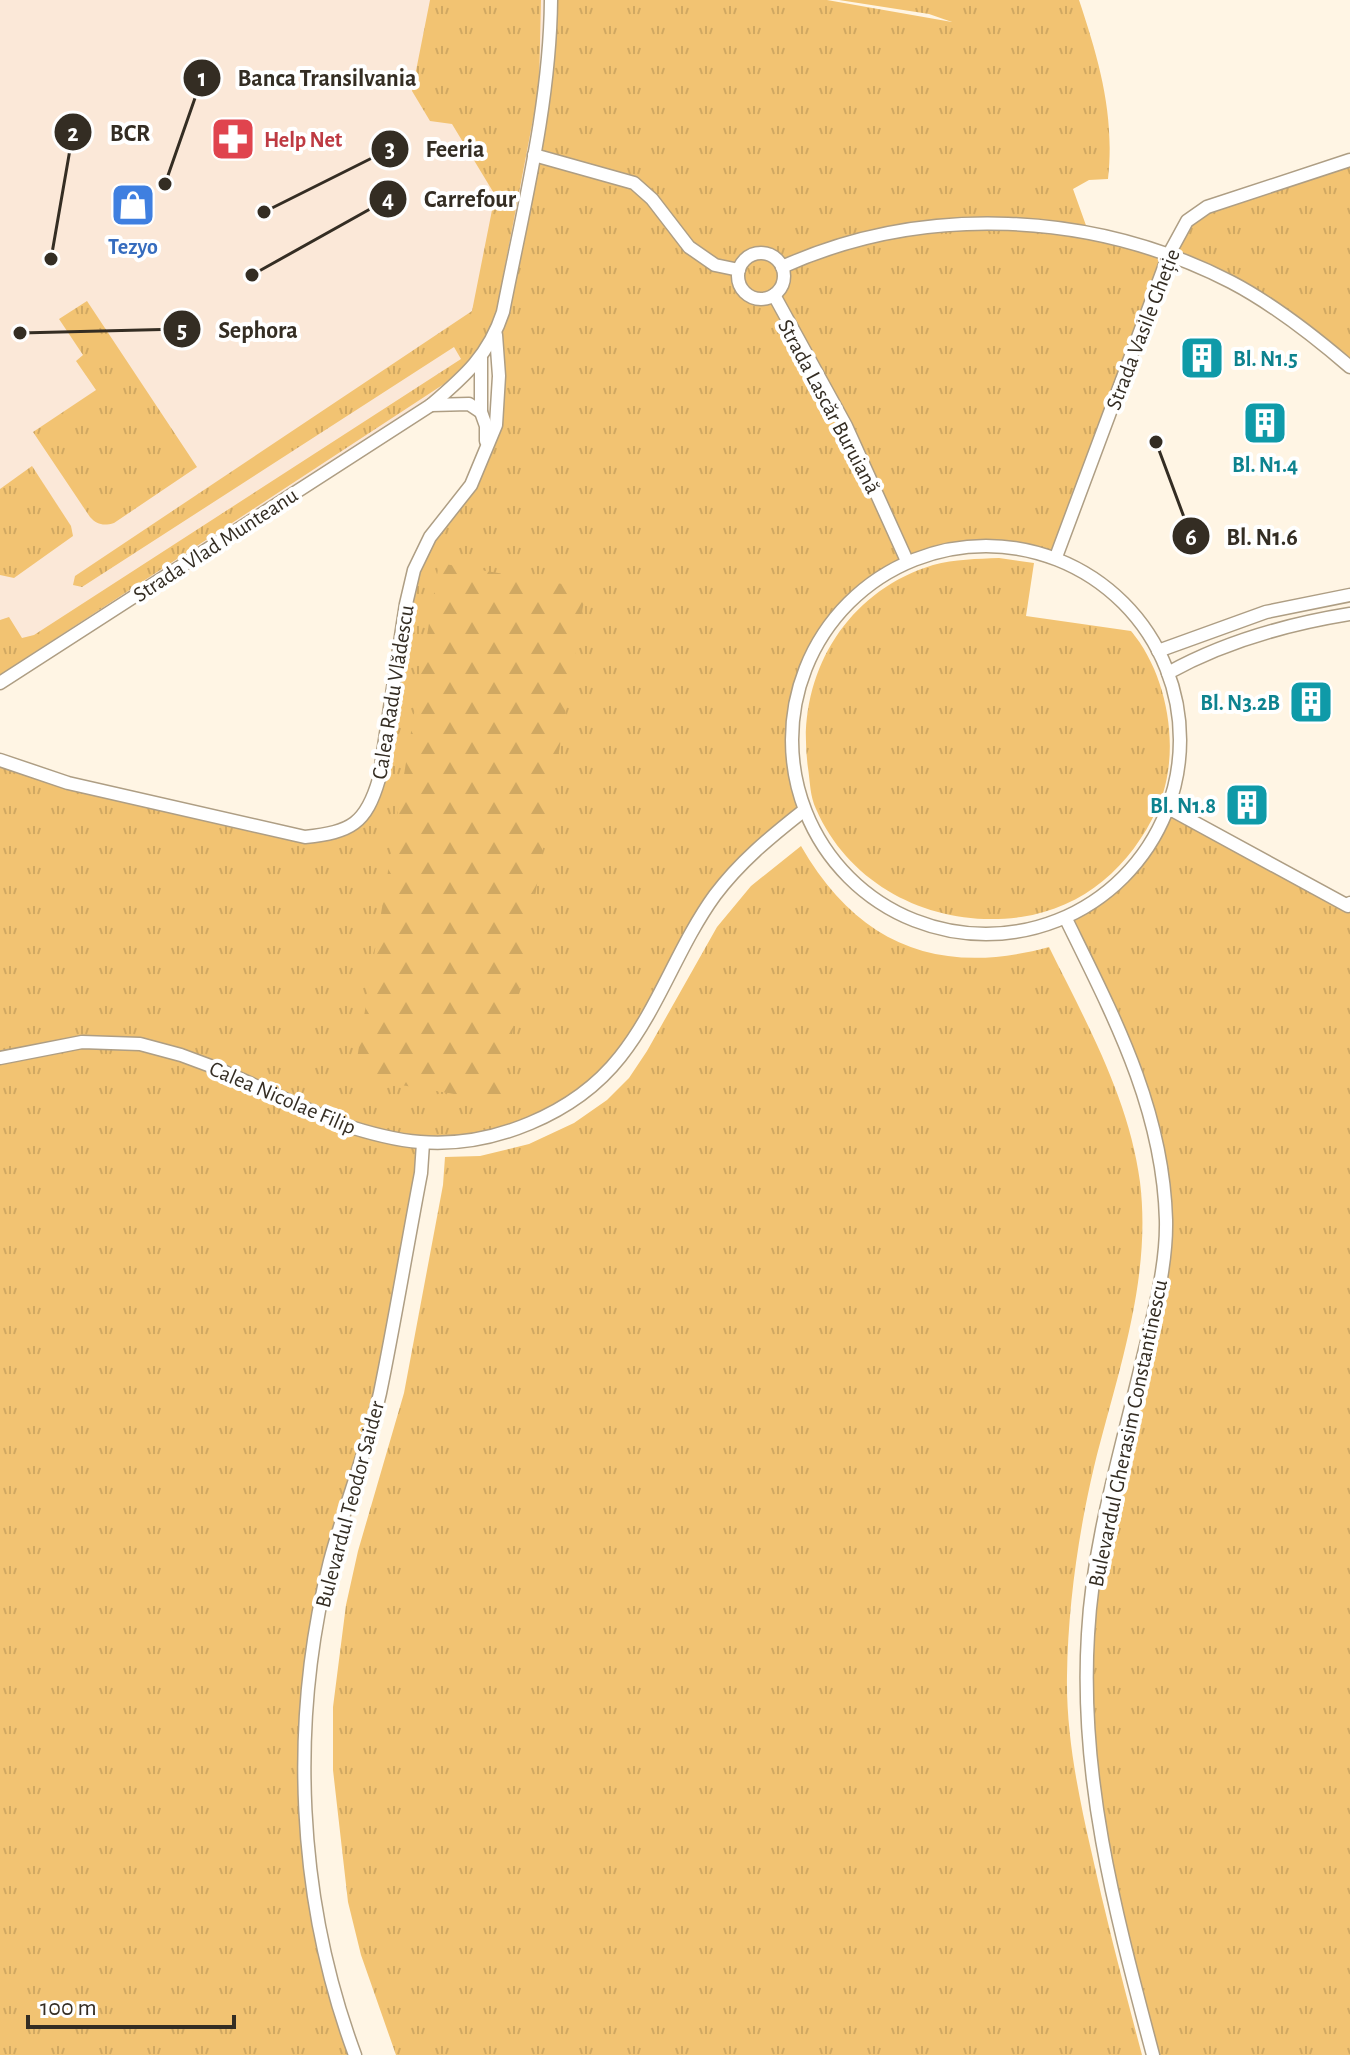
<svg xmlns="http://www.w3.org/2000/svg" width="1350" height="2055" viewBox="0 0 1350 2055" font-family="'Alegreya Sans',sans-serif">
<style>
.commercial{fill:#fbe8d8}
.grass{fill:url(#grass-tufts)}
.forest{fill:url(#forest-firs)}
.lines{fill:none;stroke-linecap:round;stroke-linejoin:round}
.street-casing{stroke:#ae9e84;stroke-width:15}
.street{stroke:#fff;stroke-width:12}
.labels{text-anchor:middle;stroke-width:8;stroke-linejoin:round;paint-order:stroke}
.health-label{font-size:22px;font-weight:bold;fill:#be3a42;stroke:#fff;text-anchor:start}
.shop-label{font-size:22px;font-weight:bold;fill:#366cbe;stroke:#fff}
.street-label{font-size:22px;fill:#342d23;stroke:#fff}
.culture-label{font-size:22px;font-weight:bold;fill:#0d838f;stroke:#fff;text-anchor:end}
.leader{fill:none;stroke:#342d23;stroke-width:3}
.callout-dot{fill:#342d23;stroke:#fff;stroke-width:3}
.mark-label{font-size:24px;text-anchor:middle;font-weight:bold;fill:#fff}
.callout-label{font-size:24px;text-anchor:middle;font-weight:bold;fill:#342d23;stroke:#fff;stroke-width:8;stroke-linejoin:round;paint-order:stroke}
</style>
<defs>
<pattern id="grass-tufts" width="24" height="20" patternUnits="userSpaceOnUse" patternTransform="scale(2)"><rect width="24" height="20" fill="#f2c372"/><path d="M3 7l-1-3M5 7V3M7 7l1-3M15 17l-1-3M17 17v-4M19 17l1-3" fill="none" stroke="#d0a862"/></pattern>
<pattern id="forest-firs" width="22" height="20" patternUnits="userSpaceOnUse" patternTransform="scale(2)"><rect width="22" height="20" fill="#f2c372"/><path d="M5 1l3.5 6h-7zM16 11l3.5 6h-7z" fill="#d0a862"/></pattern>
</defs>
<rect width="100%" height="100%" fill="#fff5e4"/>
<path class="commercial" d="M0,0H551L549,51L503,312L461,380L0,683Z"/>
<g class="grass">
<path d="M430,0H541L539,88L493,329L476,355L444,384L0,675V620L9,617L22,638L34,635L461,359L454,347L82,587L73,585L75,576L472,311L495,195L452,124L430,121L412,91Z"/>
<path d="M551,0H827L952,22L929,14L839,0H1079C1099,60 1115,115 1108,179L1089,180L1073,189L1088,231L1168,254L1187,221L1350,160V367L1276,311L1169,254L1056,557C942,518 818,583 794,703C787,739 795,777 802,812L731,874L654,1003L595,1082L512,1129L423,1143L379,1394L330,1561L305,1728L320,1936L355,2055H0V760L265,828L328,834L372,804L414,570L471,485L496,425V335L534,155Z"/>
<path d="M87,301L197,467L114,523C104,526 97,525 90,517L33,432L96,390L76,361L83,355L59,319Z"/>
<path d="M32,466L71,526L73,536L14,578L0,575V489Z"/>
<path d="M999,558L1034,563L1026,616L1131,631C1169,676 1182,755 1157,809C1131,866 1084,908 1021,917C937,929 851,889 816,809C810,797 810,781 808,768C795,678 844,592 933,565C955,559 977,559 999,558Z"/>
<path d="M1170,809L1350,907V2055H1153L1099,1828L1088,1630L1136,1388L1166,1222L1153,1121L1066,919C1115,896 1146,857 1170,809Z"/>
<path d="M801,846C858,945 939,977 1049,947C1086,1022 1129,1098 1140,1182C1152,1280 1117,1374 1094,1467C1078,1535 1068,1607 1067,1676C1066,1734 1078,1793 1091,1850C1106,1919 1124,1987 1142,2055H396L361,1955L348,1902L333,1770V1707L346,1605L358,1551L404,1393L443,1185L445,1157L480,1156L529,1144L574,1123L607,1100L629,1078L647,1051L717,927L751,886Z"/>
</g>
<path class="forest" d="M439,563L586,588L501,1102L354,1077Z"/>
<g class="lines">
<g class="street-casing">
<g id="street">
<path d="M534,155L634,183L652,199L689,247L715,265L739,270"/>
<circle cx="761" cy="276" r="23"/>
<path d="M782,267C924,203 1093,211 1231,282C1273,304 1314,336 1350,367"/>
<path d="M774,295L846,426L907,561"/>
<path d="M481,358V412L486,426V441"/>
<path d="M431,405L469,404L481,412"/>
<circle cx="986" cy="740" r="194"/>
<path d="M1056,557L1169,254L1187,221L1207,207L1350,160"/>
<path d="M1158,651L1266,612L1350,595"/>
<path d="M1168,673C1224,642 1288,624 1350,614"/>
<path d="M0,683L431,405C465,376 489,355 503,312C523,209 550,105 551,0"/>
<path d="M0,760L68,783L305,837C351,832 366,824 379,779L406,604L414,570L430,537L471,485L496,425L499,376L496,335"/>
<path d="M1170,809L1348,906L1350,903"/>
<path d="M1066,919C1114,1017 1163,1109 1166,1220C1167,1267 1153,1316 1142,1362C1121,1452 1093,1541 1088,1634C1079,1780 1116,1915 1153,2055"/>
<path d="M0,1058L82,1042L140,1044L181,1055L216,1068L338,1123C365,1132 392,1140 420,1142C492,1148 575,1114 620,1057C659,1008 678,946 715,895C740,862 769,838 802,812"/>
<path d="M355,2055C297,1899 289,1723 330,1561C345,1505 367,1450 380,1393C395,1320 407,1246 421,1173L423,1143"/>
</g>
</g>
<use href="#street" class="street"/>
</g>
<defs>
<g id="pharmacy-square" transform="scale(2.3)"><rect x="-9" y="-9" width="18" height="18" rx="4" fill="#e0444e" stroke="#fff"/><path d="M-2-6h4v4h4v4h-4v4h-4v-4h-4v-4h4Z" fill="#fff"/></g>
<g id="shop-square" transform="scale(2.3)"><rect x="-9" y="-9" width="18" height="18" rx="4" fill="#3f7fe0" stroke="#fff"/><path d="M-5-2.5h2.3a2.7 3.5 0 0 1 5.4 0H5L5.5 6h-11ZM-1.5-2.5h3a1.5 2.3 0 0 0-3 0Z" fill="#fff"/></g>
<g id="building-square" transform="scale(2.3)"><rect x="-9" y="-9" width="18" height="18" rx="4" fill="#0f9aa8" stroke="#fff"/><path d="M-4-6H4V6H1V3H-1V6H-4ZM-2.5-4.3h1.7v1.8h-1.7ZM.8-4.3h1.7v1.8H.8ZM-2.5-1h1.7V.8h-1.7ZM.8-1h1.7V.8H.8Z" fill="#fff"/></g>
</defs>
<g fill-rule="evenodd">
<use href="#pharmacy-square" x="233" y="139"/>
<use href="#shop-square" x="133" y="205"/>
<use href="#building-square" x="1202" y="358"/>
<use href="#building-square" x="1265" y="423"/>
<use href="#building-square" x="1311" y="702"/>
<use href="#building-square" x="1247" y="805"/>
</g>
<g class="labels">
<g class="health-label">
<text x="264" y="147">Help Net</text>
</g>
<g class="shop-label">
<text x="133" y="254">Tezyo</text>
</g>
<g class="street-label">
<text transform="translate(1142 329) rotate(-69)" y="8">Strada Vasile Gheție</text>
<text transform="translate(830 406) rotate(62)" y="8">Strada Lascăr Buruiană</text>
<text transform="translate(215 544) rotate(-33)" y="8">Strada Vlad Munteanu</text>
<text transform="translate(392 692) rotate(-81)" y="8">Calea Radu Vlădescu</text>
<text transform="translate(283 1097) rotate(23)" y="8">Calea Nicolae Filip</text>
<text transform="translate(1127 1433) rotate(-78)" y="8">Bulevardul Gherasim Constantinescu</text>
<text transform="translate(349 1504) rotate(-75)" y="8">Bulevardul Teodor Saider</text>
</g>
<g class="culture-label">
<text x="1233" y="366" text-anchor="start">Bl. N1.5</text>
<text x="1265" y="472" text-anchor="middle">Bl. N1.4</text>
<text x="1280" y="710">Bl. N3.2B</text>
<text x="1216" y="813">Bl. N1.8</text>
</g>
</g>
<path class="leader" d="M165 184L202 78M51 259L73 132M264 212L390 149M252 275L388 199M20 333L182 329M1156 442L1191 536"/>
<g class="callout-dot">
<circle cx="165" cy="184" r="8"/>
<circle cx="51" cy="259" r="8"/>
<circle cx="264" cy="212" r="8"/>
<circle cx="252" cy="275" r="8"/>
<circle cx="20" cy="333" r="8"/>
<circle cx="1156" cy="442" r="8"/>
<circle cx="202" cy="78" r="20"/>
<circle cx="73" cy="132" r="20"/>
<circle cx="390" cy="149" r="20"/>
<circle cx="388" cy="199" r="20"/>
<circle cx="182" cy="329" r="20"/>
<circle cx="1191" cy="536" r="20"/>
</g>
<g class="mark-label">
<text x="202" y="86">1</text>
<text x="73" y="141">2</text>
<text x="390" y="157">3</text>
<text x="388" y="207">4</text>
<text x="182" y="338">5</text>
<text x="1191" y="545">6</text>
</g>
<g class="callout-label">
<text x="327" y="86">Banca Transilvania</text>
<text x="130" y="141">BCR</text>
<text x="455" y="157">Feeria</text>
<text x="470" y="207">Carrefour</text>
<text x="258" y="338">Sephora</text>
<text x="1262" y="545">Bl. N1.6</text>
</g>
<path d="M28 2015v12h206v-12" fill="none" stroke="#342d23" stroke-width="4"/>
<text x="40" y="2015" font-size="24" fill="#342d23" stroke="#ffffff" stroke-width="6" paint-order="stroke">100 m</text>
</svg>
